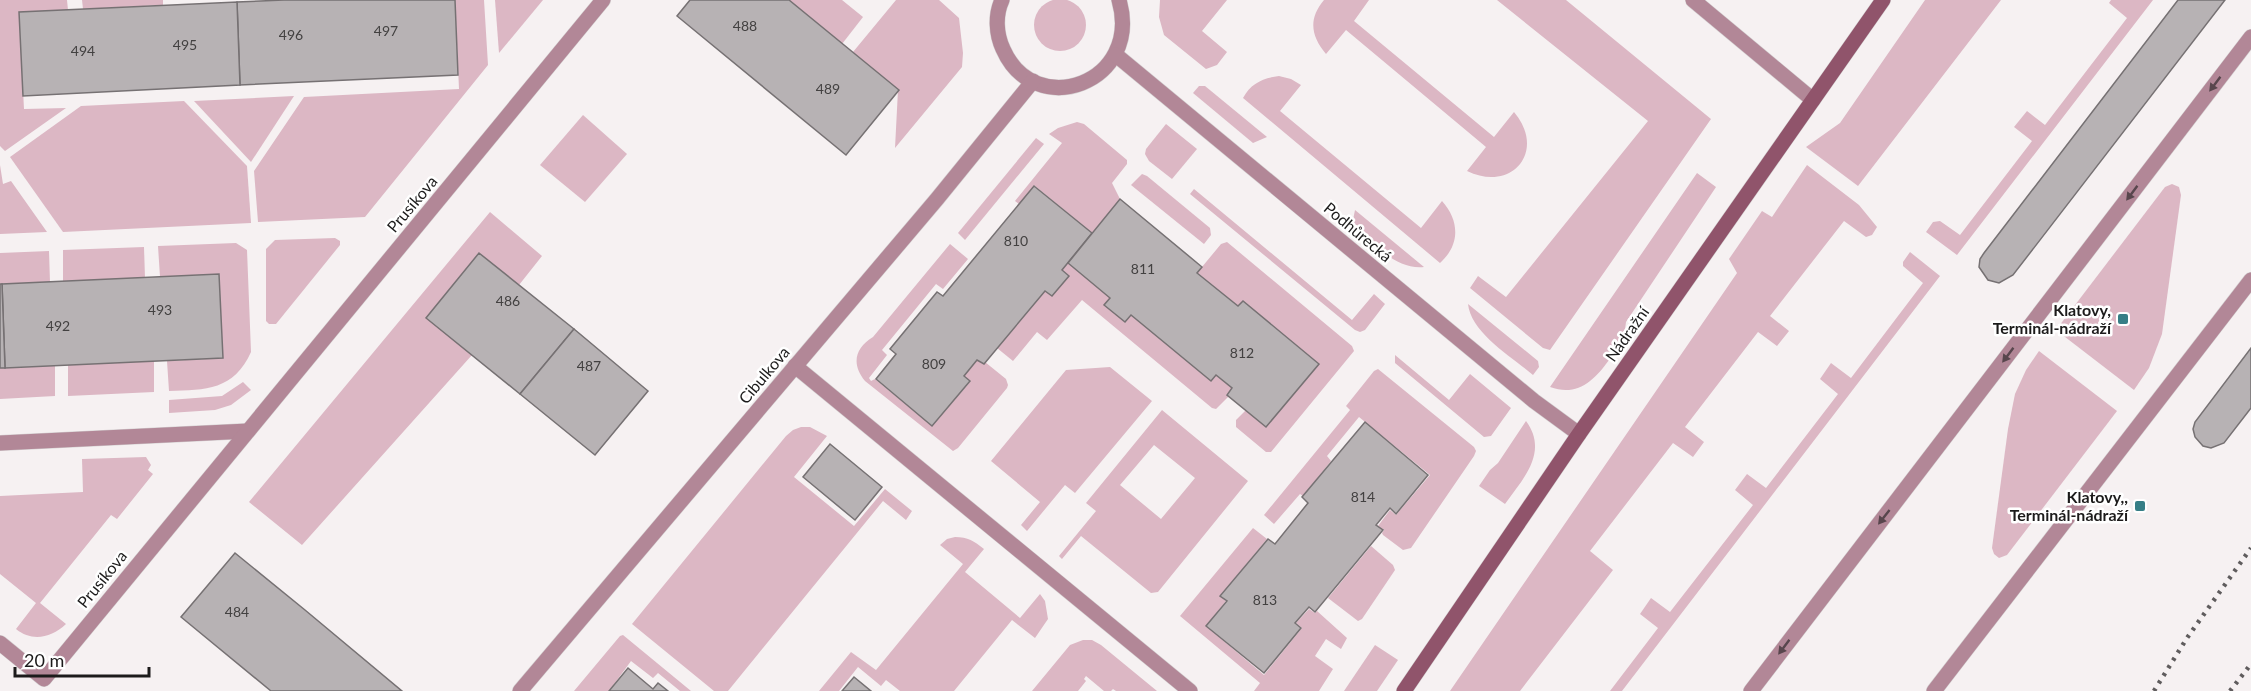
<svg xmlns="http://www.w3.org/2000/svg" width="2251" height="691" viewBox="0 0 2251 691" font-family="Lato,sans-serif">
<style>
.green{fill:#dcb7c4;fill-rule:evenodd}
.building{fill:#b7b2b4;stroke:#767173;stroke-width:1.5}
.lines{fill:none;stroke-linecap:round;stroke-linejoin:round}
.lane-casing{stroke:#d3cfd0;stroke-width:16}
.street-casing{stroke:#d3cfd0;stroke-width:16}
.secondary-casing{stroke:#d3cfd0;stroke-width:16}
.lane{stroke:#b28797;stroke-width:15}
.street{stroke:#b28797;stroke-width:15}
.secondary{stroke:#90546b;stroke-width:15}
.rail{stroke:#5f5c5d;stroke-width:4.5;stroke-dasharray:3 6;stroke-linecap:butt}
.oneway{fill:#58464d}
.poi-dot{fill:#367e86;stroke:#fff;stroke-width:2}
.labels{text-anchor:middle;stroke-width:5;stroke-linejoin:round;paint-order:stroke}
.number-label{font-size:14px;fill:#434141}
.street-label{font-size:16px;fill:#1c1b1b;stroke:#fff}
.poi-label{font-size:16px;font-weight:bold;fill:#1c1b1b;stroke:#fff;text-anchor:end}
</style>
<rect width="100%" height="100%" fill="#f6f1f2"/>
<g class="green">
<circle cx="1060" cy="25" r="26"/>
<path d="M0,0H67L68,10L19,13L24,109L66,108L5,151L0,146Z"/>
<path d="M82,0H163V5L83,9Z"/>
<path d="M455,0H484L488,65L365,217L258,222L254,171L304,97L459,89Z"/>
<path d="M495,0H543L499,53Z"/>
<path d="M789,0H842L863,17L842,44Z"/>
<path d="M896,0H939L959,18L963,53L962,67L895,148L898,90L853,52Z"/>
<path d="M1160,0H1227L1202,31L1227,52L1217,65L1206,69L1164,35L1159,17Z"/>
<path d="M1324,0H1369L1354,21L1494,137L1514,112C1547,151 1512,193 1467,171L1486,147L1346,30L1326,54C1311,36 1308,19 1324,0Z"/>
<path d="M1497,0H1566L1711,119L1550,350L1543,348L1470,288L1478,276L1506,297L1648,121Z"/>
<path d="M1925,0H2001L1858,186L1806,147L1840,123Z"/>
<path d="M2111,0H2153L1957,255L1926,232L1933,222L1940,221L1960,235L2032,141L2014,127L2027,111L2045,125L2127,18L2109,3Z"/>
<path d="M1279,76L1291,79L1301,85L1280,111L1421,228L1442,201C1460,221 1460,245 1440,263L1243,98C1251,83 1263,78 1279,76Z"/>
<path d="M1199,86H1205L1267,137L1253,143L1193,93Z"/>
<path d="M294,96L251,162L194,101Z"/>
<path d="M184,101L247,166L251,223L63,232L10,157L81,106Z"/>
<path d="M583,115L627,154L585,202L540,165Z"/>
<path d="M1077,122L1084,124L1127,160V164L1112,183L1120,199L1092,233L1035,186L1019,204L1015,201L1062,143L1049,134L1058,128Z"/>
<path d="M1166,124L1197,149L1172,179L1149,161L1145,154L1146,149Z"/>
<path d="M1036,138L1044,144L965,240L958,233Z"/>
<path d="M0,165L3,184L11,181L47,232L0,234Z"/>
<path d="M1807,165L1859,205L1877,227L1872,235L1866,237L1844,221L1770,316L1789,331L1777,346L1758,332L1685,427L1704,442L1693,457L1673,443L1590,551L1613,570L1520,691H1450L1737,273L1729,259L1762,211L1772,217Z"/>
<path d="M1697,173L1716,187L1626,322C1624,340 1620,345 1609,360C1594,381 1577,397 1550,387Z"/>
<path d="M1142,174L1147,176L1210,228L1211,235L1204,244L1131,185Z"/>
<path d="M2172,184L2179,187L2181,195L2162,334L2149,368L2134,390L2056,330L2165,187Z"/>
<path d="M1194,189L1352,320L1374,294L1385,304L1365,330L1360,332L1355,330L1190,194Z"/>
<path d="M1355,210L1424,267C1395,270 1372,242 1352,225Z"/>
<path d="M490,212L542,256L519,285L479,253L427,317L472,355L302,545L249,502Z"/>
<path d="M335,238L340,241V245L276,324H269L266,321V249L275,240Z"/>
<path d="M1227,242L1352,346L1354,351L1271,452H1266L1236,427V420L1246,410L1266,426L1319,364L1243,301L1238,306L1197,273L1221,244Z"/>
<path d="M236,243L247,250L251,352C234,390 206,390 169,391L167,361L223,358L219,275L160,277L158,246Z"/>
<path d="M950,244L968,259L943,289L936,284L882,350L887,355L869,378L871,381L875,379L932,426L970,382L964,376L977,360L983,364L985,362L1006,379L1008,385L1007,388L958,448L953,451L865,381C851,364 855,348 873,337Z"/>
<path d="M144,247L145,278L63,282V250Z"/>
<path d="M49,251L50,282L0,284V253Z"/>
<path d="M1910,252L1940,276L1622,691H1610L1658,628L1640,614L1651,598L1670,612L1753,505L1735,490L1747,474L1766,488L1838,394L1820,379L1831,363L1851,378L1923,283L1903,266V262Z"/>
<path d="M1068,263L1211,381L1216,375L1232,388L1229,396L1216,409L1212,408L1082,300L1047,340L1037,332L1013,361L997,348L1045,291L1052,296L1069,276L1062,270Z"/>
<path d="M1468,304L1538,361L1539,367L1533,375C1512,357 1471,333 1468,304Z"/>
<path d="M2039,351L2117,411L2007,555L1999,558L1994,554L1992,548L2008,429L2015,394L2026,370Z"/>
<path d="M1395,355L1449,400L1470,374L1511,408L1491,436L1484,437L1395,363Z"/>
<path d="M154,361V392L68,396V365Z"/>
<path d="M55,365V396L0,399V368Z"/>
<path d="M1110,367L1152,401L1075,493L1065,485L1027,531L1021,525L1040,502L991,461L1066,370Z"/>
<path d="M1378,369L1474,447L1476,451L1474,456L1411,548L1403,550L1383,535L1382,533L1384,530L1378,526L1390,510L1396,515L1430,475L1359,417L1327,456L1331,461L1303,496L1300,494L1274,524L1264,515L1350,410L1346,406L1374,371Z"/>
<path d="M243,382L251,390L231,405L215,410L169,413V400L222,396Z"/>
<path d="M1162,410L1248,481L1158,592L1151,593L1081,536L1062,559L1059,556L1096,511L1086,503ZM1154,445L1195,478L1161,519L1120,485Z"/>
<path d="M1526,421C1549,452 1523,479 1505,504L1479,486L1490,470L1498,463Z"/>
<path d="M801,427H810L827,436L794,477L854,526L885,489L912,511L906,520L883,501L728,691H714L632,624L786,436L793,430Z"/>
<path d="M146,457L151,465L148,470L153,474L117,519L111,515L40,603L66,624C51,638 32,642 16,629L36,603L0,574V496L83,492L82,459Z"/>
<path d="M1253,528L1267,539L1220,596L1226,601L1206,626L1264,675L1302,628L1296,623L1309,609L1315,613L1317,611L1347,638L1341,649L1326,639L1315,656L1333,669L1319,691H1254L1260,683L1180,616Z"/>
<path d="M955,537C968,537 974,541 984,549L965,572L1020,618L1040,594L1045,601L1048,619L1035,638L1012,620L954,691H900L886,680L881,686L858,667L839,691H819L851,652L876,670L963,564L940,545L947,539Z"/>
<path d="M1371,546L1393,565L1395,570L1362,619L1358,621L1328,598Z"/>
<path d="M623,635L691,691H680L658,673L653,678L631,661L609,691H574L620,636Z"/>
<path d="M1083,640H1092L1101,645L1157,691H1116L1113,689L1111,691H1104L1086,676L1084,679L1086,681L1078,691H1032L1070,645Z"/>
<path d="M1375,645L1398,660L1377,691H1344Z"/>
</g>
<g class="building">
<path d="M284,0H455L458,75L240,85L237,2Z"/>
<path d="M690,0H789L899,90L846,155L677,16Z"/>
<path d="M2178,0H2225L2013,275L1999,283L1988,280L1979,267L1980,259L1984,253Z"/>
<path d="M237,2L240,85L23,96L19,12Z"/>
<path d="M1034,186L1092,233L1062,270L1069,276L1052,296L1045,291L984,364L977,360L964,376L970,381L932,426L876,379L896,354L890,349L937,292L943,296Z"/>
<path d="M1120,199L1202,267L1197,273L1238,306L1243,301L1319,364L1266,427L1227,395L1232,388L1216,375L1211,381L1131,315L1125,322L1104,305L1110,298L1068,263Z"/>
<path d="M479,253L574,329L520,394L426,318Z"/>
<path d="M219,274L223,358L5,368L2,284Z"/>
<path d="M0,284H2L5,368H0Z"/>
<path d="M574,329L648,391L595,455L520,394Z"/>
<path d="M2251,348V408L2224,443L2211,448L2203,446L2195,437L2193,429L2195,422Z"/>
<path d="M1365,422L1428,475L1396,514L1390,508L1376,525L1383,530L1315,612L1309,607L1295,623L1301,628L1264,673L1206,626L1227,601L1220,596L1268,539L1275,544L1308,503L1302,497Z"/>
<path d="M830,444L882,487L855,520L803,477Z"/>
<path d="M235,553L305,610L402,691H271L181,617Z"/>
<path d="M628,668L653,689L658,683L668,691H609Z"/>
<path d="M854,677L871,691H842Z"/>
</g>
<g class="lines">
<g class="lane-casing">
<g id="lane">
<path d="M1693,0L1813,100"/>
<path d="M1751,691L2251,37"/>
<path d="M1934,691L2251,280"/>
</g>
</g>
<g class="street-casing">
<g id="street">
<path d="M1002,0C995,15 996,34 1003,49C1035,122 1143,83 1119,0"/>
<path d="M1116,55L1534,401L1579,434"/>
<path d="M795,366L1190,691"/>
<path d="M0,443L248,431"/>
<path d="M0,643L44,679L603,0"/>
<path d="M520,691L937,199L1033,81"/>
</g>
</g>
<g class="secondary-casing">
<path id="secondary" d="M1404,691L1579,434L1883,0"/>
</g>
<use href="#lane" class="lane"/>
<use href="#street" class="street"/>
<use href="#secondary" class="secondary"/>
<g class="rail">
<path d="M2154,691L2187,638L2251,548"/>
<path d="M2230,691L2251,664"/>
</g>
</g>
<defs><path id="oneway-solid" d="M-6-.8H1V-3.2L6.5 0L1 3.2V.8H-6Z" transform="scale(1.5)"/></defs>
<g class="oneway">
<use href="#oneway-solid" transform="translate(2215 84) rotate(127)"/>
<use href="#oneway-solid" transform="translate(2132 193) rotate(127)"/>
<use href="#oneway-solid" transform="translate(2008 355) rotate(127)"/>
<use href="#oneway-solid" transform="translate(1884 517) rotate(128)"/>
<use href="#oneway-solid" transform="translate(1784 647) rotate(127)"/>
</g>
<g class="poi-dot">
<rect x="2117" y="313" width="12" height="12" rx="3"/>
<rect x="2134" y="500" width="12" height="12" rx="3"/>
</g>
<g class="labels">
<g class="number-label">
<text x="745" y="31">488</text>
<text x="386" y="36">497</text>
<text x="291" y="40">496</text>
<text x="185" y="50">495</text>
<text x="83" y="56">494</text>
<text x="828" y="94">489</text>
<text x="1016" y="246">810</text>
<text x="1143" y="274">811</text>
<text x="508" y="306">486</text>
<text x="160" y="315">493</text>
<text x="58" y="331">492</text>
<text x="1242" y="358">812</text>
<text x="934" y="369">809</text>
<text x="589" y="371">487</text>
<text x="1363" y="502">814</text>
<text x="1265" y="605">813</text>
<text x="237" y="617">484</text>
</g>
<g class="street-label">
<text transform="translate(412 204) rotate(-50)" y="6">Prusíkova</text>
<text transform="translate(1358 232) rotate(40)" y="6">Podhůrecká</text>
<text transform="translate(1627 334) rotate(-55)" y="6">Nádražní</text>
<text transform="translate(764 375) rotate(-50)" y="6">Cibulkova</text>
<text transform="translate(102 579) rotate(-51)" y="6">Prusíkova</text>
</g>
<g class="poi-label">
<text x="2111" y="316">Klatovy,<tspan x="2111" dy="18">Terminál-nádraží</tspan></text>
<text x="2128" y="503">Klatovy,,<tspan x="2128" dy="18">Terminál-nádraží</tspan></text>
</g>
</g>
<path d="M15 667v9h134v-9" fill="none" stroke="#1c1b1b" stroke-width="3"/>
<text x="24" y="667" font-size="18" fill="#1c1b1b" stroke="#ffffff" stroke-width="4.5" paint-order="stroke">20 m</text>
</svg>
